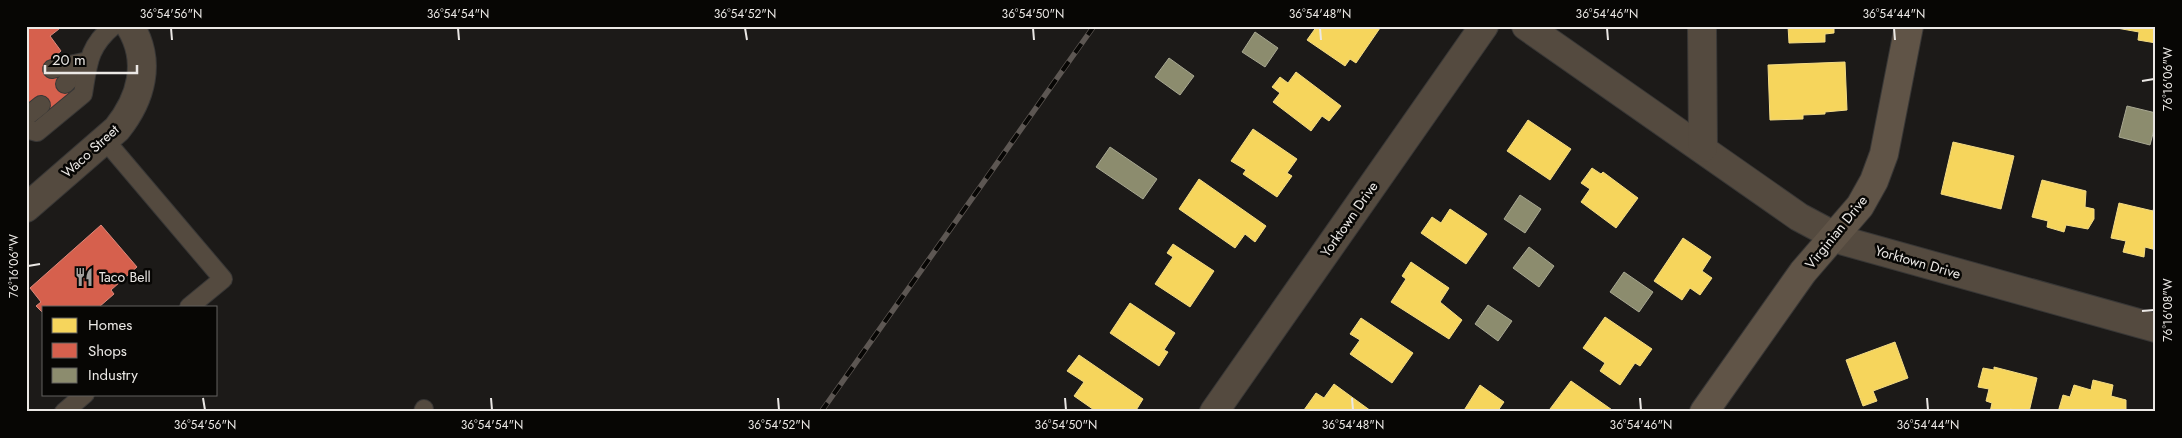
<svg xmlns="http://www.w3.org/2000/svg" width="2182" height="438" viewBox="0 0 2182 438" font-family="Jost,sans-serif">
<style>
.homes{fill:#f6d55c;stroke:#f3db85}
.shops{fill:#d6604d;stroke:#dc897b}
.industry{fill:#8c8c6e;stroke:#a8a892}
.lines{fill:none;stroke-linecap:round;stroke-linejoin:round}
.lane-casing{stroke:#383736;stroke-width:20}
.street-casing{stroke:#383736;stroke-width:30}
.secondary-casing{stroke:#383736;stroke-width:30}
.lane{stroke:#544a3f;stroke-width:18}
.street{stroke:#544a3f;stroke-width:28}
.secondary{stroke:#605447;stroke-width:28}
.rail-casing{stroke:#5d5753;stroke-width:5.5}
.rail{stroke:#070604;stroke-width:4;stroke-dasharray:11;stroke-linecap:butt}
.ticks{fill:none;stroke:#ebe8e5;stroke-width:2}
.labels{text-anchor:middle;stroke-width:5;stroke-linejoin:round;paint-order:stroke}
.street-label{font-size:14px;fill:#ebe8e5;stroke:#070604}
.poi-label{font-size:14px;fill:#ebe8e5;stroke:#070604;text-anchor:start}
.neatline{fill:none;stroke:#ebe8e5;stroke-width:2}
.ticks-label{font-size:12px;text-anchor:middle;fill:#ebe8e5}
</style>
<rect width="100%" height="100%" fill="#1c1a18"/>
<g class="homes">
<path d="M1317,26H1378L1380,28L1356,63L1350,59L1345,66L1307,40Z"/>
<path d="M1788,26H1834V33L1825,34V42L1789,43Z"/>
<path d="M2156,26V43L2138,40L2139,32L2111,27Z"/>
<path d="M1845,62L1847,110L1825,112V114L1803,115V119L1770,120L1768,65Z"/>
<path d="M1296,72L1341,106L1329,121L1322,116L1311,131L1273,102L1280,93L1272,87L1280,77L1288,83Z"/>
<path d="M1528,120L1571,149L1550,180L1507,151Z"/>
<path d="M1253,129L1297,159L1287,173L1292,176L1277,197L1243,174L1246,170L1231,161Z"/>
<path d="M1953,142L2014,156L2001,209L1941,194Z"/>
<path d="M1592,168L1601,174L1603,172L1638,198L1616,228L1581,202L1590,189L1581,183Z"/>
<path d="M1199,179L1266,226L1255,242L1245,234L1235,248L1179,209Z"/>
<path d="M2042,180L2086,191L2085,207L2094,209V219L2088,229L2066,225L2064,232L2047,227L2048,221L2032,217Z"/>
<path d="M2156,198V250L2145,247L2144,257L2123,252L2126,241L2111,238L2119,203L2153,211Z"/>
<path d="M1450,209L1487,234L1466,264L1421,233L1432,217L1441,223Z"/>
<path d="M1683,238L1711,257L1702,271L1712,278L1700,295L1690,288L1682,300L1654,281Z"/>
<path d="M1173,244L1214,271L1190,307L1155,284L1173,257L1167,253Z"/>
<path d="M1411,262L1449,288L1440,302L1462,320L1449,339L1391,302L1406,279L1402,276Z"/>
<path d="M1130,303L1175,333L1164,350L1168,352L1159,366L1110,333Z"/>
<path d="M1605,317L1652,349L1640,366L1635,363L1620,385L1600,371L1605,363L1583,348Z"/>
<path d="M1361,318L1413,353L1392,383L1350,354L1360,340L1350,334Z"/>
<path d="M1895,342L1908,378L1873,391L1877,401L1863,406L1846,360Z"/>
<path d="M1079,355L1143,399L1135,412H1097L1074,396L1084,382L1067,371Z"/>
<path d="M1994,367L2037,378L2029,412L2010,409L2009,412H1990L1992,403L1986,401L1989,389L1978,387L1983,368L1994,370Z"/>
<path d="M2093,380L2113,385L2111,396L2126,400V412H2058L2063,395L2070,397L2074,385L2091,390Z"/>
<path d="M1571,381L1615,412H1554L1550,409Z"/>
<path d="M1334,384L1371,411V412H1306L1304,410L1316,393L1324,398Z"/>
<path d="M1480,385L1504,402L1497,412H1463Z"/>
</g>
<g class="shops">
<path d="M26,26H57L59,29L50,36L61,51L48,62L75,94L50,116L37,101L26,110Z"/>
<path d="M101,225L137,267L111,290L114,294L99,307H44V314L36,306L41,302L30,288Z"/>
</g>
<g class="industry">
<path d="M1255,32L1278,48L1265,67L1242,52Z"/>
<path d="M1169,58L1194,76L1180,95L1155,77Z"/>
<path d="M2127,106L2156,113V122L2150,145L2119,137Z"/>
<path d="M1110,147L1157,179L1143,199L1096,167Z"/>
<path d="M1520,195L1541,209L1525,233L1504,219Z"/>
<path d="M1529,247L1554,266L1539,287L1513,268Z"/>
<path d="M1624,272L1653,292L1639,312L1610,292Z"/>
<path d="M1488,305L1512,321L1498,341L1475,324Z"/>
</g>
<g class="lines">
<g class="lane-casing">
<g id="lane">
<path d="M52,69L88,61"/>
<path d="M65,84L88,61"/>
<path d="M26,117L41,105"/>
<path d="M26,129L37,132L83,94C88,64 88,47 113,26"/>
<path d="M105,140L223,279L189,307"/>
<path d="M64,412L85,394"/>
<path d="M423,412L424,409"/>
</g>
</g>
<g class="street-casing">
<g id="street">
<path d="M1526,26L1799,217L1844,241L2156,328"/>
<path d="M1702,26L1703,148"/>
<path d="M26,208L117,129C141,99 152,62 130,26"/>
<path d="M1214,412L1484,26"/>
</g>
</g>
<g class="secondary-casing">
<path id="secondary" d="M1704,412L1803,272L1860,206L1874,181L1884,154L1909,26"/>
</g>
<use href="#lane" class="lane"/>
<use href="#street" class="street"/>
<use href="#secondary" class="secondary"/>
<g class="rail-casing">
<path id="rail" d="M821,412L1094,26"/>
</g>
<use href="#rail" class="rail"/>
</g>
<path class="ticks" d="M171,28L172,40M458,28L459,40M745,28L747,40M1033,28L1034,40M1320,28L1321,40M1607,28L1608,40M1894,28L1895,40M2142,81L2154,79M28,266L40,264M2142,311L2154,310M203,398L205,410M491,398L492,410M778,398L779,410M1065,398L1066,410M1352,398L1353,410M1640,398L1641,410M1927,398L1928,410"/>
<defs>
<g id="restaurant-bare" transform="scale(1.5)"><path d="M-5-6h1v4h1v-4h1v4h1v-4h1v5L-1.5 .5V6h-2V.5L-5-1ZM5-6V6H3V1.5H1.5Q1.5-4 5-6Z" fill="#a3a09d" stroke="#070604" stroke-width="2.5" paint-order="stroke"/></g>
</defs>
<g fill-rule="evenodd">
<use href="#restaurant-bare" x="84" y="277"/>
</g>
<g class="labels">
<g class="street-label">
<text transform="translate(90 151) rotate(-42)" y="5">Waco Street</text>
<text transform="translate(1349 219) rotate(-55)" y="5">Yorktown Drive</text>
<text transform="translate(1836 232) rotate(-51)" y="5">Virginian Drive</text>
<text transform="translate(1918 262) rotate(16)" y="5">Yorktown Drive</text>
</g>
<g class="poi-label">
<text x="99" y="282">Taco Bell</text>
</g>
</g>
<rect width="2182" height="438" fill="none" stroke="#070604" stroke-width="55"/>
<rect x="42" y="306" width="175" height="90" fill="#070604" stroke="#62605e"/>
<rect x="52" y="318" width="25" height="15" fill="#f6d55c" stroke="#62605e"/>
<text x="88" y="330" font-size="15" fill="#ebe8e5">Homes</text>
<rect x="52" y="343" width="25" height="15" fill="#d6604d" stroke="#62605e"/>
<text x="88" y="356" font-size="15" fill="#ebe8e5">Shops</text>
<rect x="52" y="368" width="25" height="15" fill="#8c8c6e" stroke="#62605e"/>
<text x="88" y="380" font-size="15" fill="#ebe8e5">Industry</text>
<path d="M45 65v8h92v-8" fill="none" stroke="#ebe8e5" stroke-width="2.5"/>
<text x="52" y="65" font-size="15" fill="#ebe8e5" stroke="#070604" stroke-width="4" paint-order="stroke">20 m</text>
<rect x="28" y="28" width="2126" height="382" class="neatline"/>
<g class="ticks-label">
<text x="171" y="18">36°54'56"N</text>
<text x="458" y="18">36°54'54"N</text>
<text x="745" y="18">36°54'52"N</text>
<text x="1033" y="18">36°54'50"N</text>
<text x="1320" y="18">36°54'48"N</text>
<text x="1607" y="18">36°54'46"N</text>
<text x="1894" y="18">36°54'44"N</text>
<text transform="translate(2168 79) rotate(-90)" y="4">76°16'06"W</text>
<text transform="translate(14 266) rotate(-90)" y="4">76°16'06"W</text>
<text transform="translate(2168 310) rotate(-90)" y="4">76°16'08"W</text>
<text x="205" y="429">36°54'56"N</text>
<text x="492" y="429">36°54'54"N</text>
<text x="779" y="429">36°54'52"N</text>
<text x="1066" y="429">36°54'50"N</text>
<text x="1353" y="429">36°54'48"N</text>
<text x="1641" y="429">36°54'46"N</text>
<text x="1928" y="429">36°54'44"N</text>
</g>
</svg>
